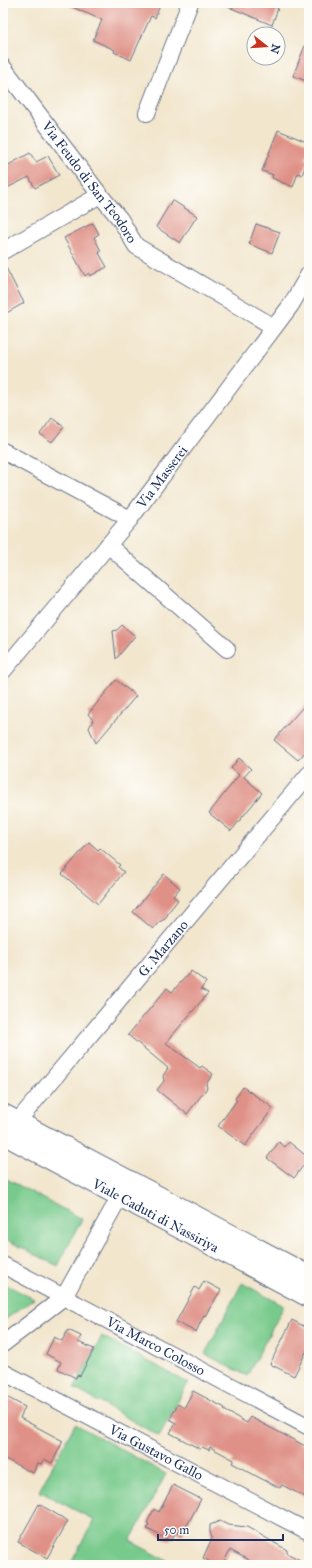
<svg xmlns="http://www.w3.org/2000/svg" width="312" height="1568" viewBox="0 0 312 1568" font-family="'IM FELL Great Primer',serif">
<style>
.grass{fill:#78ca8c;stroke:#4a7c75}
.building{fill:#df9187}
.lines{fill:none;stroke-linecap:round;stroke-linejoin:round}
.minor-casing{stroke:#666f85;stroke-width:18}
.major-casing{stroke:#666f85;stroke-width:22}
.minor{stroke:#fff;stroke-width:16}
.major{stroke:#fff;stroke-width:20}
.labels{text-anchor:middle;stroke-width:3;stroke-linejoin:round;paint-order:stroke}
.street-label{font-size:14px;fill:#1b2f5e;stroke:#fdfcf7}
</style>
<rect width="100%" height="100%" fill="#fdfcf7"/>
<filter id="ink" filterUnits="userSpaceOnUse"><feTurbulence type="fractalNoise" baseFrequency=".025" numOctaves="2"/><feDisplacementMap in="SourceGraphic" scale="8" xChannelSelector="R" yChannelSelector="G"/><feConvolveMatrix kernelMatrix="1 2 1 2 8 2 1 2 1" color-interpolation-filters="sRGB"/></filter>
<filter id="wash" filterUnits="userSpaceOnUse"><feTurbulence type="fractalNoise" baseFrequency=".012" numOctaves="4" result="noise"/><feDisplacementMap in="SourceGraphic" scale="16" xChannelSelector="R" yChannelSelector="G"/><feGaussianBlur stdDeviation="0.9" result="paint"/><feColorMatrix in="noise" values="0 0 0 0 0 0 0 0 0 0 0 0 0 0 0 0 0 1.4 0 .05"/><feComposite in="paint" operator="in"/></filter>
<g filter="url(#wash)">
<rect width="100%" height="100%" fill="#f2e6cd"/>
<g class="grass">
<path d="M3,1177L82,1219L58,1266L3,1238Z"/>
<path d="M3,1283L34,1299L3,1321Z"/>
<path d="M242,1283L284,1306L247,1376L205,1354Z"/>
<path d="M102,1336L188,1383L159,1436L74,1388Z"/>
<path d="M75,1424L166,1474L130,1541L176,1565H70L94,1520L39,1491Z"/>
</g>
<g id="blocks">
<g class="building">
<path d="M63,3H161L155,18L151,16L131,60L114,52L115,50L93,40L102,20Z"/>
<path d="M219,3H265L278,8L272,25Z"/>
<path d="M308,38H309V82L293,76Z"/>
<path d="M278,130L309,143V148L305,158L308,160L302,175L298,173L293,187L272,178L273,175L262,171Z"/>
<path d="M30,153L36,162L48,156L59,175L35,188L29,177L3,190V168Z"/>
<path d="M172,200L197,216L180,243L156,227Z"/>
<path d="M93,223L99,234L94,237L101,251L99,253L107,267L90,276L89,273L85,276L64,238Z"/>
<path d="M256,224L280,232L272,253L249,244Z"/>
<path d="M3,262L24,303L3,315Z"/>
<path d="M52,418L64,427L52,442L40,434Z"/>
<path d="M122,625L135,636L116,659L113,631L117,630Z"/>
<path d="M116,680L136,696L96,743L89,728L93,720L88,714Z"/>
<path d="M309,700V748L298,760L274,740Z"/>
<path d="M239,758L251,769L244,777L262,793L231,831L209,813L239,775L231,768Z"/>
<path d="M89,842L98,850L100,848L120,865L118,867L124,872L98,904L62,874Z"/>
<path d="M164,874L180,888L173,896L178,900L170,910L165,919L159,922L153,929L133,912Z"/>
<path d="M191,971L206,982L201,989L208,993L166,1043L200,1068L202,1066L213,1074L206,1084L207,1088L187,1114L157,1090L164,1081L163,1076L168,1068L128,1035L167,988L172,992Z"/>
<path d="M243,1087L273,1108L245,1146L218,1126L237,1100L235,1099Z"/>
<path d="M279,1142L285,1147L289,1142L309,1158L294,1178L267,1158Z"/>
<path d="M204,1281L221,1290L205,1316L204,1315L196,1332L176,1322L195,1287L199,1290Z"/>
<path d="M292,1320L309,1329V1346L294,1376L270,1364Z"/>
<path d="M68,1330L81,1336L78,1342L94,1349L80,1376L77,1375L76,1378L58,1369L61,1362L46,1354L54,1337L62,1341Z"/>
<path d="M193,1391L225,1408L224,1410L247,1423L250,1417L309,1448V1499L282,1485L280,1488L260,1478L232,1463L234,1460L210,1447L209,1450L202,1447L200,1449L170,1433L176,1423L170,1419L178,1404L184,1408Z"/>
<path d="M3,1395L25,1407L20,1418L63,1441L52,1463L44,1459L41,1464L38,1463L33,1473L3,1458Z"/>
<path d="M173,1485L201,1499L182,1535L176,1531L171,1541L147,1529L149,1524L147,1523L154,1509L159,1512Z"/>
<path d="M39,1504L68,1521L47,1558L18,1542Z"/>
<path d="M220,1521L228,1525L247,1527L287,1550V1553L309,1565H258L230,1550L222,1565H216L203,1558L212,1538L210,1532V1525Z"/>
</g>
</g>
</g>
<g filter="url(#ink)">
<use href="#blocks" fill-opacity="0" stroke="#666f85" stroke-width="1"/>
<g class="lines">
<g class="minor-casing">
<g id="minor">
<path id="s1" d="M3,67L100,195L120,219L136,246L274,327"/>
<path d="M147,113L190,3"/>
<path d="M3,251L100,195"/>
<path d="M3,451L130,519"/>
<path d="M108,545L227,649"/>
<path id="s2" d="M3,671L130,519L291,305L309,274"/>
<path id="s3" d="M17,1122L309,774"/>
<path id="s4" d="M3,1265L309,1427"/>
<path d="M3,1344L64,1297L120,1196"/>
<path id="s5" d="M3,1372L309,1532"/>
</g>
</g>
<g class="major-casing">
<g id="major">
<path d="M3,1114L309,1276"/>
<path id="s6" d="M3,1134L309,1297"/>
</g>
</g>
<use href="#minor" class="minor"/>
<use href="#major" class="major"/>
</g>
</g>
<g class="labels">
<g class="street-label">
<text dy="5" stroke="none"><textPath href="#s1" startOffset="144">Via Feudo di San Teodoro</textPath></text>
<text dy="5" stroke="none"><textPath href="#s2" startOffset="251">Via Masserei</textPath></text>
<text dy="5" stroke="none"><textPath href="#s3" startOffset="227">G. Marzano</textPath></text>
<text dy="5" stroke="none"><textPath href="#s6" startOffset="173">Viale Caduti di Nassiriya</textPath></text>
<text dy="5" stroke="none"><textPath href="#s4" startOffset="173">Via Marco Colosso</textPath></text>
<text dy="5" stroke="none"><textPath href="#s5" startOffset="173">Via Gustavo Gallo</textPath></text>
</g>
</g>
<rect width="312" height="1568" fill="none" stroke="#fdfcf7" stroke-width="16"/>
<g transform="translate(266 46) rotate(107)"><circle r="19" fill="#fdfcf7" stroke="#a3aaba"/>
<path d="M0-3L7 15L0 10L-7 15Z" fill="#c8321e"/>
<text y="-6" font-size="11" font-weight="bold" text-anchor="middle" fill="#1b2f5e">N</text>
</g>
<path d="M158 1534v6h125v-6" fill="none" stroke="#1b2f5e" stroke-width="2"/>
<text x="164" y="1534" font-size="12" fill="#1b2f5e" stroke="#fdfcf7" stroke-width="3" paint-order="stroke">50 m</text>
</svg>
